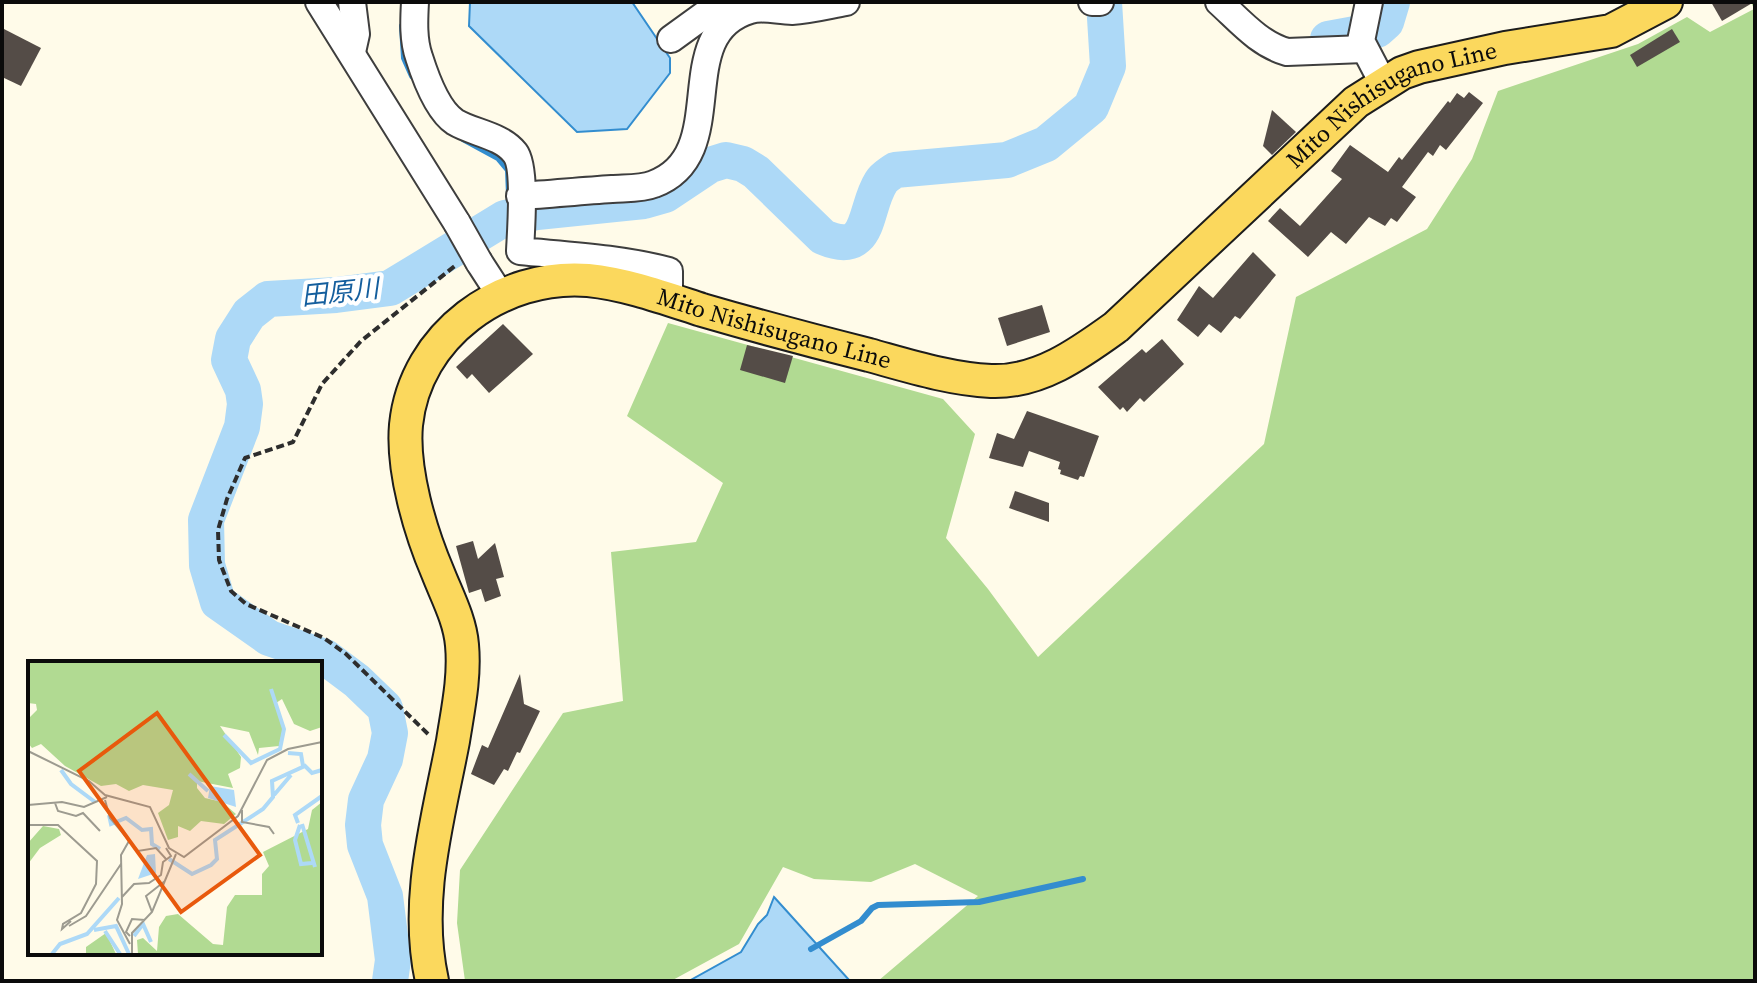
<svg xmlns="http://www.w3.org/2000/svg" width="1757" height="983" viewBox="0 0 1757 983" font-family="'Source Serif 4','Noto Sans JP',serif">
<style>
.forest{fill:#b1da92}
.water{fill:#add9f7;stroke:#338dcf;stroke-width:2}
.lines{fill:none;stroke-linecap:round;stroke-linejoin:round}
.stream{stroke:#338dcf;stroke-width:6}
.river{stroke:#add9f7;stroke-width:36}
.building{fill:#544c47}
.minor-casing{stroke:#3e3e3e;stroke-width:30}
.major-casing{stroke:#1c1c1c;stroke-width:36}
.path{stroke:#2d2d2d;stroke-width:4;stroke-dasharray:8 4;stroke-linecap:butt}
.minor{stroke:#fff;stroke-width:26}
.major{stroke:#fbd85d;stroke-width:32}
.minor-bridge-casing{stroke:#3e3e3e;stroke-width:30;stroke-linecap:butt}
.minor-bridge{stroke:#fff;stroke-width:26}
.labels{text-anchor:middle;stroke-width:8;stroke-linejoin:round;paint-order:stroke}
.street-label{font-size:24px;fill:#0b0b0b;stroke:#fff}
.water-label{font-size:26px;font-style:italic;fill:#145e9d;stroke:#fff}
.inset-river{fill:none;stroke:#add9f7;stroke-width:4}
.inset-road{fill:none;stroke:#9d9b90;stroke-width:2}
.view{fill:#e8590c;fill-opacity:0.15;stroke:#e8590c;stroke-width:4}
.inset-edge{fill:none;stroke:#0b0b0b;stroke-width:4}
</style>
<rect width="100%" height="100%" fill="#fffbe9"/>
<path class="forest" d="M1751,2H1755V981H878L978,896L915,864L871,882L814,879L783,867L739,944L671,981H465L457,923L460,870L563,713L623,701L611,552L696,542L723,483L627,416L668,323L943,399L975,434L946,538L988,589L1038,657L1264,444L1296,297L1427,229L1472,159L1498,91L1638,44L1687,17L1710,32L1754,9Z"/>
<g class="water">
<path d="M470,2H632L670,58V73L627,129L577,132L469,26Z"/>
<path d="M774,897L850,981H689L741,952L758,924L767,915Z"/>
</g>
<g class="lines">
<g class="stream">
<path d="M402,26L404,58L412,76"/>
<path d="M463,139L498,158L508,170L509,195"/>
<path d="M811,949L861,921L872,908L878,905L979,902L1083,879"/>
</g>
<g class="river">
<path d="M1328,39L1377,30L1386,22L1392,2"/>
<path d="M390,981L393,960L385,896L365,845L363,825L366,800L385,759L390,733L385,708L357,681L325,657L269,638L218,602L207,565L206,520L242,427L245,404L243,390L229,360L233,339L249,314L268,299L336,295L390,288L505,218L537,212L644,201L665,195L710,165L726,160L743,164L756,172L823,237C872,258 863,210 881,182C884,177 890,174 895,170L1007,160L1046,144L1091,107L1108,66L1104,2"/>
</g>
</g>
<g class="building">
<path d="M1711,2H1754L1722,21Z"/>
<path d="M2,28L41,48L21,86L2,77Z"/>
<path d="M1672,29L1680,42L1637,67L1630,55Z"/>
<path d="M1469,92L1483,103L1446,150L1440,145L1433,156L1428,152L1402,187L1416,197L1397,222L1391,218L1385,226L1369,217L1346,244L1331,232L1308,257L1268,221L1280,208L1300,226L1342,179L1331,171L1350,145L1388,172L1399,157L1402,160L1448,101L1450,103L1457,93L1464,98Z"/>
<path d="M1272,110L1296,132L1272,155L1263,146Z"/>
<path d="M1253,252L1276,275L1240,319L1235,316L1221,333L1209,324L1198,337L1177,320L1199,286L1213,298Z"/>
<path d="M1042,305L1050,332L1007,346L998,318Z"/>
<path d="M503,324L533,354L489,393L472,374L467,379L456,367Z"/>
<path d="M1162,339L1184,364L1144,402L1140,398L1127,412L1123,407L1120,410L1098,387L1142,349L1146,353Z"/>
<path d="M747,345L793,356L785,383L740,370Z"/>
<path d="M1027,411L1099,436L1084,477L1080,476L1078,480L1060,474L1061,470L1058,469L1060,462L1029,451L1023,467L989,458L997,433L1014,439Z"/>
<path d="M1015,491L1049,503V522L1009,508Z"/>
<path d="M473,541L478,559L495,543L504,577L496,579L501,596L485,602L481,589L469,593L456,546Z"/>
<path d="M520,674L524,704L540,711L520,753L517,752L508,771L504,769L494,785L471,774L482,745L488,748Z"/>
</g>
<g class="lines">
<g class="minor-casing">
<g id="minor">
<path d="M319,2L457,223"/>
<path d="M415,2C414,20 413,40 419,57C425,76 437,110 455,122C473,133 501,135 515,153C526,167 521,230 520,251C572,256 618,258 669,271V300"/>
<path d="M1092,2H1100"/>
<path d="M1219,2C1240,21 1259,44 1287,52L1364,49"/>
<path d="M1369,2L1361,41L1384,85"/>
<path d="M671,39L722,2"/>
<path d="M352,52L356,34L352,2"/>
<path d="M520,196C551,194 581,191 612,189C625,188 642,189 654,184C734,154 669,34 750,10C763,6 778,11 792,11C810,10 829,5 846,2"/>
<path d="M479,262L501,296"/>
</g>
</g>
<g class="major-casing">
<g id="major">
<path id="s1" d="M432,981C414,900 438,820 453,741C458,709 465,677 462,645C460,620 447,596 438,573C420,531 402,470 406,425C415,335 502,273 588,280C627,284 665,298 702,310C757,326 813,341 869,355C909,366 950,379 991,381C1039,383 1080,353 1116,327L1356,102L1402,73L1419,67L1505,48L1611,31L1666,2"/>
</g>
</g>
<path class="path" d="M428,734L346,654L324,638L246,604L231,591L219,560L218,530L227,499L245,458L293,442L322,384L361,341L456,265"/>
<use href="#minor" class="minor"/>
<use href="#major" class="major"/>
<g class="minor-bridge-casing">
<path id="minor-bridge" d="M457,223L479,262"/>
</g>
<use href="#minor-bridge" class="minor-bridge"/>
</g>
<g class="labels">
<g class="street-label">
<text dy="8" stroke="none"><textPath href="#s1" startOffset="1740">Mito Nishisugano Line</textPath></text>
<text dy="8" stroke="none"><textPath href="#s1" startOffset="1018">Mito Nishisugano Line</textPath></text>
</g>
<g class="water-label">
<text transform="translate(340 292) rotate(-6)" y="9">田原川</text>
</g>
</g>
<g transform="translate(28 661)">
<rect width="294" height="294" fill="#fffbe9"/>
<path d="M0,1H294V66L282,70L266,63L254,38L248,42L255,67L251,85L231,87L230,94L221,71L192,65L213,96L212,107L200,113L205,127L169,120V127L177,137L194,141L208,153L196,163L173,160L162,170L150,165V176L140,179L130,152L141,144L145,129L115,124L101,130L88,123L73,125L37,105L13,83L4,87L0,82V58L9,49L8,43L0,42ZM294,141V293H110L109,279L115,277L129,290L131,266L138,255L150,253L185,283L195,284L199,246L207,234H234V213L241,205L235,191L280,168L284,149ZM15,165L31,168L33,174L12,187L0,203V182ZM78,272L88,293H58V286Z" fill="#b1da92"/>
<path d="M182,125L206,129L208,146L180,137ZM127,193L128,212L110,218L119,194Z" fill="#add9f7"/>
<path class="inset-river" d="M196,74L223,102L252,88L256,68L243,28M260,92L273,93L275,105M33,109L43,123L67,141M161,113L180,130M246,134L263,114M81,154L83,163L98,157L114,169L123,168L124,183L132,188M270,162L267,154L294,135M274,163L287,206M272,164L267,179L273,203L284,202M141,198L164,213L183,204L189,198L187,179L235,148L245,136L244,120L277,105L284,112L294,109M66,269L88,265L101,293M77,270L92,293M106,275L115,263L123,281M24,293L32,283L59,273L91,237"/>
<path class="inset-road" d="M0,90L61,120L77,134L122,146L141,187L156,196L210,155L239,99L260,88L294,81M77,139L82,157L110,190L128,187L138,198M27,142L30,150L48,155L55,152L72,170M0,144L34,141L56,146L79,136M214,149V161L241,166L246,173M0,164H30L69,200L68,223L53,252L35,263L34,268L43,260M101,180L93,194L94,243L89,259L102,283M94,236L106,223L121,222L133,214L135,201L143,195L138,187M124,251L118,235L137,220M41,265L58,255L93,203M102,275L98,271L104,258L117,259M104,293V272L124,251L148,193"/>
<path class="view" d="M129,52L232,194L153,251L51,110Z"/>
<rect width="294" height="294" class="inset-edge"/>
</g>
<rect width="1757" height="983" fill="none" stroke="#0b0b0b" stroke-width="8"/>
</svg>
